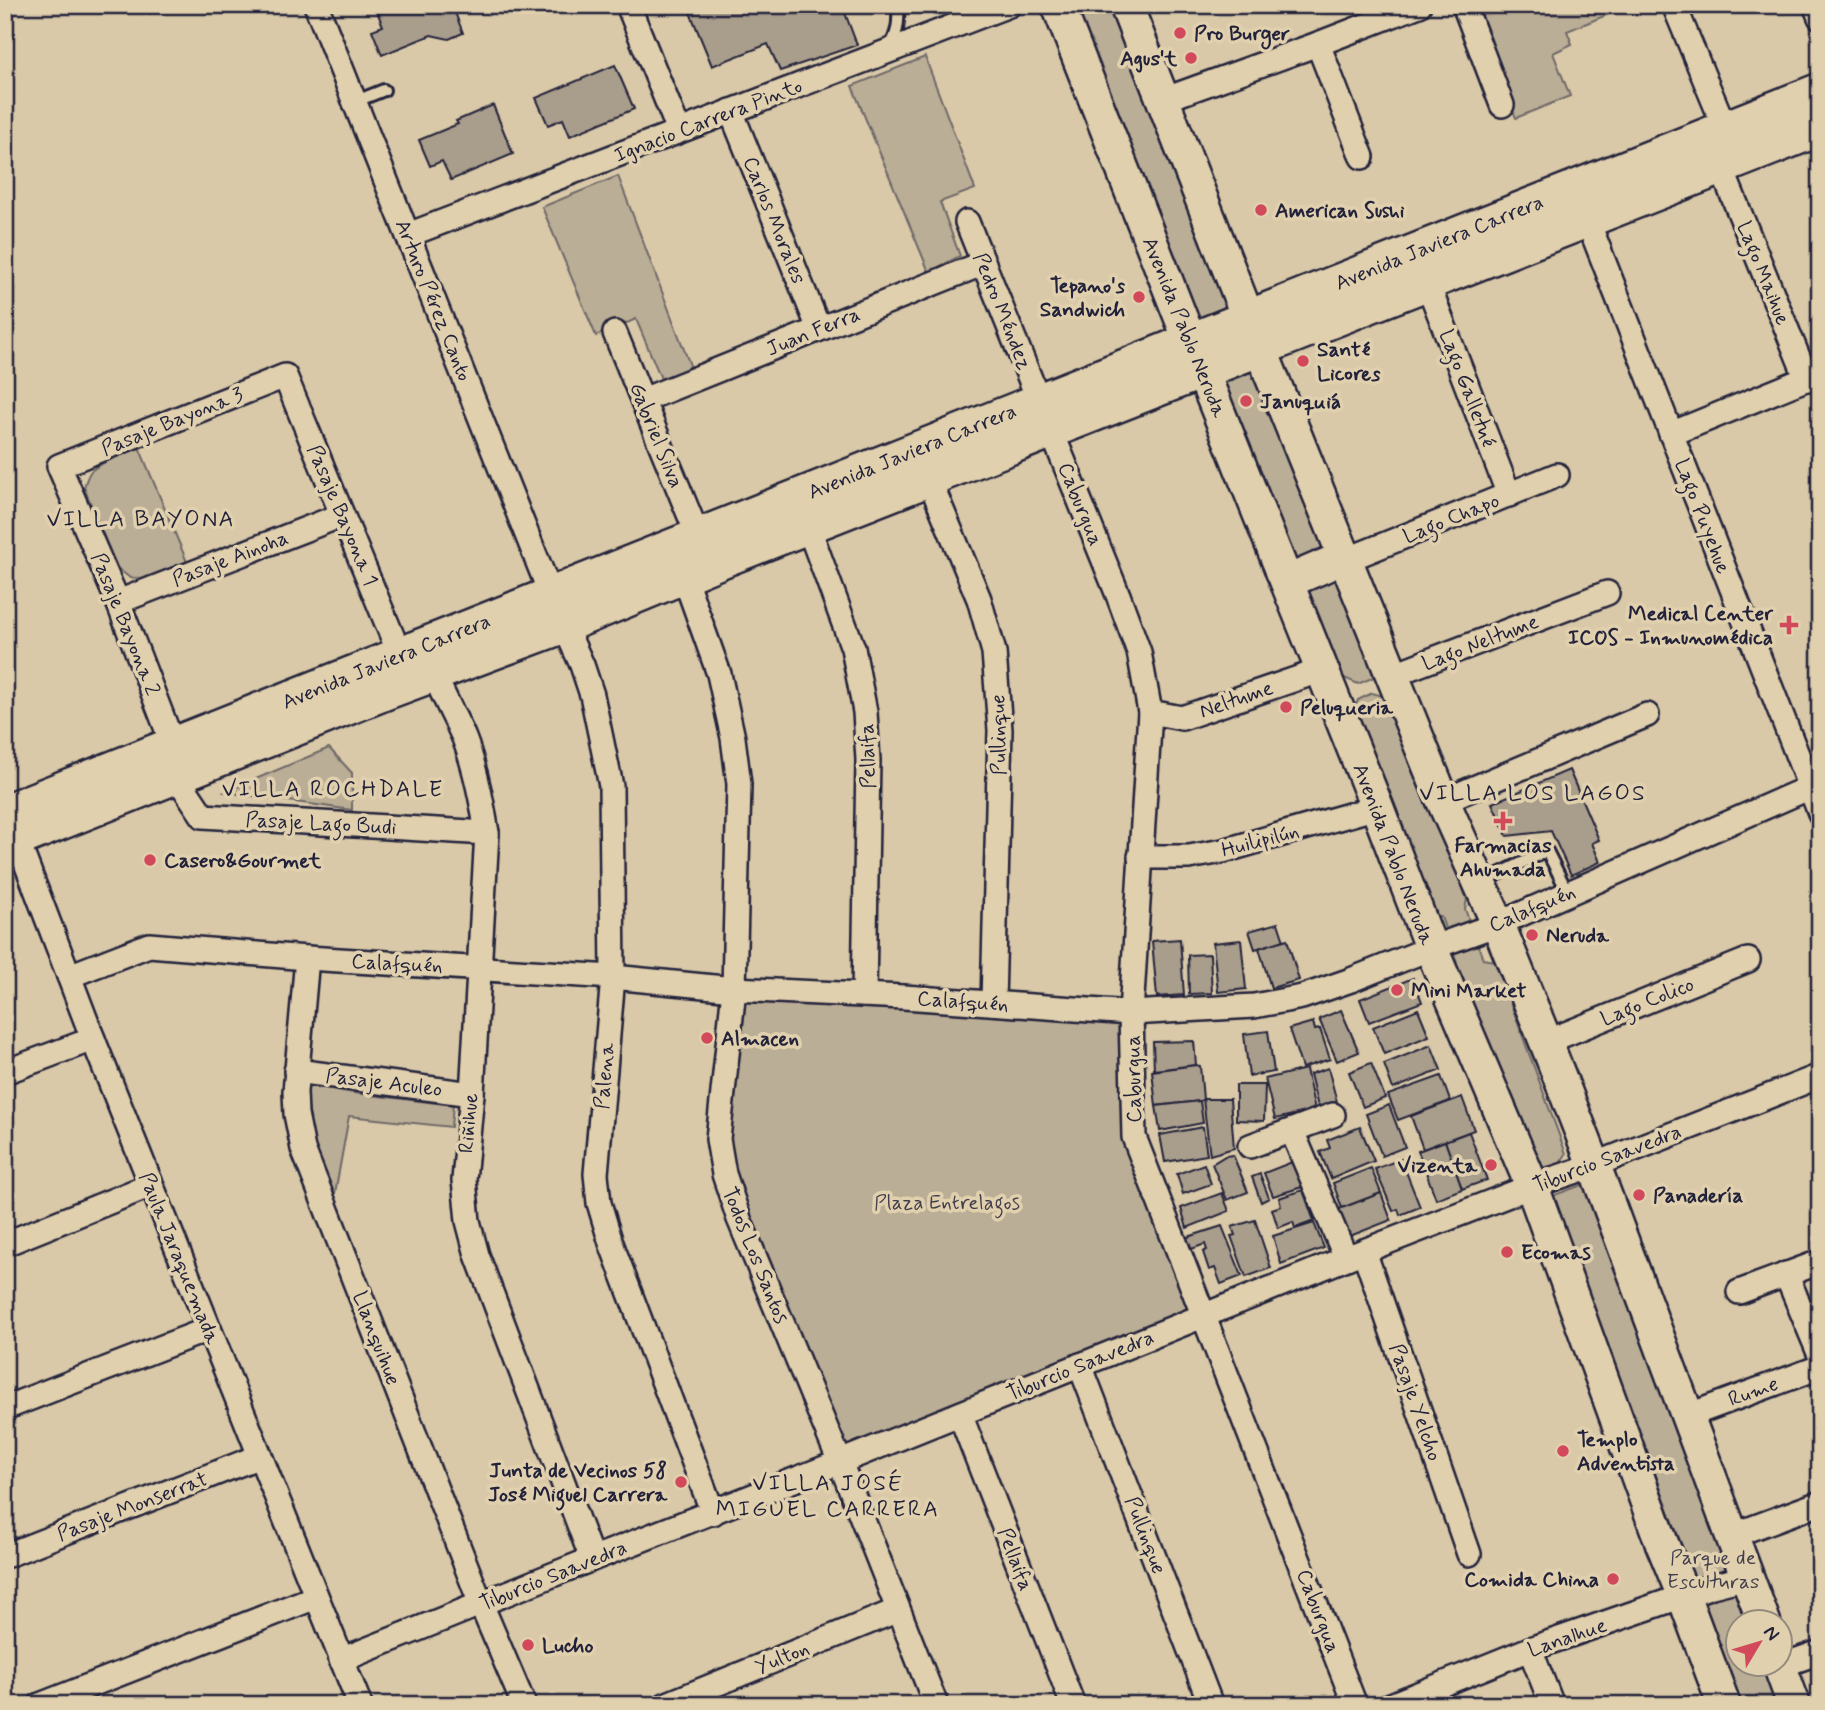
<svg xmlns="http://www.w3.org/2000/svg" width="1825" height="1710" viewBox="0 0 1825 1710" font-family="Mynerve,sans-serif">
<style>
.green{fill:#bbae96;stroke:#6e6868;stroke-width:2}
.building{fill:#a99d8c;stroke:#22223b;stroke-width:2}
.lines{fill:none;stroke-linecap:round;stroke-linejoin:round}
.lane-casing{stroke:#22223b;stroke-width:16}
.street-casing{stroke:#22223b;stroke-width:28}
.secondary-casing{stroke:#22223b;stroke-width:37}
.primary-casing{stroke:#22223b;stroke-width:40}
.lane{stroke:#e1d0ad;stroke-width:10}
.street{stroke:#e1d0ad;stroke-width:23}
.secondary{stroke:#e1d0ad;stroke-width:32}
.primary{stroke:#e1d0ad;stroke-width:35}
.poi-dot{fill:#d1495b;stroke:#e1d0ad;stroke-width:2.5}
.labels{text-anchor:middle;stroke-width:7;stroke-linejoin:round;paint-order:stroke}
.poi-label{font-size:21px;font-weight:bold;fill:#22223b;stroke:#e1d0ad;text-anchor:start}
.street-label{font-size:21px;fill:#22223b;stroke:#e1d0ad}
.park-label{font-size:21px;fill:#413e4d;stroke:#e1d0ad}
.neighbourhood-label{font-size:23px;letter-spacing:2px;fill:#22223b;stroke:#e1d0ad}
</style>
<rect width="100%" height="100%" fill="#d9c9a8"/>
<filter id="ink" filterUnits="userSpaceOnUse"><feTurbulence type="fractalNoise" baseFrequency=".0143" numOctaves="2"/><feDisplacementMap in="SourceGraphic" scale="14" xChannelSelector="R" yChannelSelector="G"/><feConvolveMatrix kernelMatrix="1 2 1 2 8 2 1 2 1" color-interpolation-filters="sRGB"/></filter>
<g filter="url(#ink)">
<g class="green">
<path d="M1070,5H1116L1236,312L1195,328Z"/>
<path d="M1472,5H1631L1567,31L1572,44L1553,53L1570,96L1516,118Z"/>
<path d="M925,57L975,189L940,202L960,256L929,272L852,86Z"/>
<path d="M618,176L691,368L662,381L636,319L596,336L542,207Z"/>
<path d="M1238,367L1257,371L1376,669L1372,678L1358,684L1335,674L1224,394C1224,381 1226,374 1238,367Z"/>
<path d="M139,447L187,562L143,579L130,578L116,567L84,487C86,482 87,476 91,471C104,460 124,454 139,447Z"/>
<path d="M1372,693L1387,697L1467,899L1465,909L1483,959L1495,961L1566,1154L1559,1165L1536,1168L1454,980L1457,962L1441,917L1430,912L1352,714L1358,700Z"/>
<path d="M329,748L352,773V810L225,792Z"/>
<path d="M743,1000L904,1007L1121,1023L1124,1139L1190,1309L845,1449L733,1177L727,1137Z"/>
<path d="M303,1084L353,1093L453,1105L451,1127L349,1116L334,1199L299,1119Z"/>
<path d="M1590,1182L1756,1622H1738V1664L1772,1665L1786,1705H1741L1552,1196Z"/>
</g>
<g class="building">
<path d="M384,5H452L463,33L449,39L431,35L382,55L372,30L383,26L376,9Z"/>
<path d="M687,5H842L857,45L780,71L768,44L712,66Z"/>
<path d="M615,65L634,109L570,136L563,119L548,125L536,98Z"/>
<path d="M493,105L513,154L451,180L442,161L430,166L419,140L458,124L456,121Z"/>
<path d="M1569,770L1599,840L1592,843L1600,862L1571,875L1551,831L1507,836L1492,803Z"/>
<path d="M1278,923L1284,941L1255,949L1249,931Z"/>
<path d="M1180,939L1184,995L1157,997L1152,941Z"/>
<path d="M1287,939L1299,980L1271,988L1259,948Z"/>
<path d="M1241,940L1246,989L1218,992L1213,943Z"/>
<path d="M1210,954L1212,993L1189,994L1188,955Z"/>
<path d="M1413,978L1422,1002L1369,1022L1360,999Z"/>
<path d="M1418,1009L1429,1036L1384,1054L1373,1027Z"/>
<path d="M1341,1010L1359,1052L1337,1061L1319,1019Z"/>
<path d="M1313,1022L1315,1030L1320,1029L1330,1059L1302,1068L1289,1029Z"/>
<path d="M1268,1031L1274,1072L1249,1076L1244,1034Z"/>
<path d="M1194,1041L1196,1065L1154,1070L1153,1042Z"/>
<path d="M1431,1045L1441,1070L1393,1089L1384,1064Z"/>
<path d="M1371,1063L1385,1098L1363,1107L1349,1072Z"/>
<path d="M1196,1065L1200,1066L1203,1099L1200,1101L1156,1106L1152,1071Z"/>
<path d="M1328,1068L1337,1102L1318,1107L1310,1074Z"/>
<path d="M1306,1069L1315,1110L1275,1119L1265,1079Z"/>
<path d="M1441,1076L1450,1101L1398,1120L1388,1095Z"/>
<path d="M1236,1085H1265L1264,1121L1236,1120Z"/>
<path d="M1462,1097L1474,1130L1423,1149L1411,1116Z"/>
<path d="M1203,1099H1230L1234,1148L1210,1155Z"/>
<path d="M1200,1101L1203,1123L1160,1131L1156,1106Z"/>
<path d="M1389,1105L1405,1147L1382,1156L1366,1114Z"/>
<path d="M1203,1127L1207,1155L1165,1162L1160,1135Z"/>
<path d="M1360,1127L1374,1161L1331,1179L1320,1152L1330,1148L1327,1140Z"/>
<path d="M1469,1132L1487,1180L1462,1189L1445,1141Z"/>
<path d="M1445,1141L1462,1189L1436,1199L1418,1151Z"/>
<path d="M1233,1155L1248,1192L1227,1200L1212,1164L1225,1156Z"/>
<path d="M1401,1159L1420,1207L1400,1215L1398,1209L1393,1211L1375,1169Z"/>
<path d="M1292,1162L1302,1187L1273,1196L1264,1173Z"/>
<path d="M1204,1164L1211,1184L1183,1194L1177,1174Z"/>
<path d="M1371,1168L1381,1193L1342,1208L1333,1183Z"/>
<path d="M1260,1174L1269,1198L1261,1202L1252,1177Z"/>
<path d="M1303,1190L1314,1221L1295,1228L1293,1222L1278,1228L1272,1209L1281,1206L1279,1198Z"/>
<path d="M1222,1193L1229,1211L1187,1228L1181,1208Z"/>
<path d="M1381,1193L1391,1220L1345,1238L1334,1211Z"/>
<path d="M1255,1220L1271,1268L1246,1277L1231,1236L1235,1235L1232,1227Z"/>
<path d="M1314,1223L1324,1248L1281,1264L1273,1236Z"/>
<path d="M1222,1226L1242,1276L1221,1284L1215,1268L1209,1270L1203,1252L1207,1250L1205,1244L1189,1250L1185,1238Z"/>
</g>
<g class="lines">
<g class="lane-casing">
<g id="lane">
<path d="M888,49C898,35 899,22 898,5"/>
<path d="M354,102L384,90"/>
<path d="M1482,882L1547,851L1568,893"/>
</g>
</g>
<g class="street-casing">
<g id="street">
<path d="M316,5L551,595"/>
<path d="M628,5L679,131"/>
<path d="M1464,5L1502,105"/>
<path d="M1674,5L1725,128"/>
<path d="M1815,5L1820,17"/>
<path d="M1318,44L1362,157"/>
<path d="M1163,100L1318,44L1419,5"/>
<path d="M731,111L819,329"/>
<path d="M1721,167L1807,379"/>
<path d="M1587,219L1820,813"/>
<path d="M967,222L1039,401"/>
<path d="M408,235L1009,5"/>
<path d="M1427,282L1509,495"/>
<path d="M615,333L698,536"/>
<path d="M643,400L984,263"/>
<path d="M1051,430L1118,595L1139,652L1150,712L1131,1013L1134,1137L1355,1705"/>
<path d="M1671,434L1820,373"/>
<path d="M929,479L979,599L994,652L1000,730L993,1003"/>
<path d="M808,526L853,648L865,712L868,760L864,995"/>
<path d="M1346,560L1557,475"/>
<path d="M684,576L719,674L733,738L739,784L734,989L718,1139L724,1174L739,1219L840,1462L936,1705"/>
<path d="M118,602L342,515"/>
<path d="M564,625L582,665L592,695L611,786L613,977L596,1174L599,1203L611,1243L713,1513"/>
<path d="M434,674C443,696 455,717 464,738C476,769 482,801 487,833L472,1094L464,1180L468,1221L477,1255L592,1559"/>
<path d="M1392,675L1607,593"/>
<path d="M1150,712L1182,718L1322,670"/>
<path d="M173,745L118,602L59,466L285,376L400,655"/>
<path d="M178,775L185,789L203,816L487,833"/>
<path d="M1443,801L1647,715"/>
<path d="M13,829L93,1039L360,1705"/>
<path d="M1140,857H1189L1223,851L1377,807"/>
<path d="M307,958L295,1092L296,1114L303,1149L481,1604L524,1705"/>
<path d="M69,976L149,945L307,958L613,977L734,989L904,997L1131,1013L1254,1006L1302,997L1351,980L1431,948L1498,924L1820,783"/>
<path d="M1546,1042L1748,960"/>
<path d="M296,1071L472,1094"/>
<path d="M5,1072L93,1039"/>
<path d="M1292,1131L1346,1258"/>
<path d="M1250,1146L1333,1115"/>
<path d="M5,1244L151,1185"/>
<path d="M1364,1251L1469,1554"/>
<path d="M1786,1274L1820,1355"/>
<path d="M1739,1292L1820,1262"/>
<path d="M1080,1365L1211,1705"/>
<path d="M5,1408L209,1329"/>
<path d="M960,1414L1073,1705"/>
<path d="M1687,1416L1820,1367"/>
<path d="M1731,1536L1820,1503"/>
<path d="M5,1556L260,1456"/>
<path d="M1530,1649L1552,1705"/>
<path d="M341,1660L592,1559L840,1462L1364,1251L1532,1186L1594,1165L1820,1076"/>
<path d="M1780,1666L1820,1652"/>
<path d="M40,1705L316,1597"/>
<path d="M665,1705L898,1610"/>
<path d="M1391,1705L1530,1649L1712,1586L1747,1577"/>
</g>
</g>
<g class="secondary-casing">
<g id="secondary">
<path d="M1058,5L1190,341L1377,807L1431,948L1532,1186L1661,1541L1684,1597L1724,1705"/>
<path d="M1126,5L1248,318L1443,801L1498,924L1546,1042L1594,1165L1764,1622"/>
<path d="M1282,571L1289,577L1296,578L1345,557"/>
<path d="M1779,1664L1794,1705"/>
</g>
</g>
<g class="primary-casing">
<g id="primary">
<path d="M5,812L1820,91"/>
<path d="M5,844L390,690L564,625L726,558L1820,128"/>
</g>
</g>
<use href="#lane" class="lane"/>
<use href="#street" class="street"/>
<use href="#secondary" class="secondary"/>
<use href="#primary" class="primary"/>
</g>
</g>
<g class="poi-dot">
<circle cx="1180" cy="33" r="7"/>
<circle cx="1191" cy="58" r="7"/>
<circle cx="1261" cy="210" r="7"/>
<circle cx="1139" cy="297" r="7"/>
<circle cx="1303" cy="361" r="7"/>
<circle cx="1246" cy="401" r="7"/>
<path d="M1785.5 614.5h7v7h7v7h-7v7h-7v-7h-7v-7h7z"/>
<circle cx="1286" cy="707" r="7"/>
<path d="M1499.5 810.5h7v7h7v7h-7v7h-7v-7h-7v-7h7z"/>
<circle cx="150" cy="860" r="7"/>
<circle cx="1532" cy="935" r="7"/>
<circle cx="1397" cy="990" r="7"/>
<circle cx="707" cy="1038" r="7"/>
<circle cx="1491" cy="1165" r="7"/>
<circle cx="1639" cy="1195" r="7"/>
<circle cx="1507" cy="1252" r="7"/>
<circle cx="1563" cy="1451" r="7"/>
<circle cx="681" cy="1482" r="7"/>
<circle cx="1613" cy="1579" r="7"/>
<circle cx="528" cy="1645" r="7"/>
</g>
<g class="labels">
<g class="poi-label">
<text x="1194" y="40">Pro Burger</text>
<text x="1177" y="65" text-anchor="end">Agus't</text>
<text x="1275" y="217">American Sushi</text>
<text x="1125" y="292" text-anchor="end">Tepano's<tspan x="1125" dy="24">Sandwich</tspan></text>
<text x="1317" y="356">Santé<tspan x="1317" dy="24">Licores</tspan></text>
<text x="1260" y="408">Januquiá</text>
<text x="1773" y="620" text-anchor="end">Medical Center<tspan x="1773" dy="24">ICOS - Inmunomédica</tspan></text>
<text x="1300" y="714">Peluqueria</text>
<text x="1503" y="852" text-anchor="middle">Farmacias<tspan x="1503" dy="24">Ahumada</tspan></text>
<text x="164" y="867">Casero&amp;Gourmet</text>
<text x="1546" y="942">Neruda</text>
<text x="1411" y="997">Mini Market</text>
<text x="721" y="1045">Almacen</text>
<text x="1477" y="1172" text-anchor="end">Vizenta</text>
<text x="1653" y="1202">Panadería</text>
<text x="1521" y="1259">Ecomas</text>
<text x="1577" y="1446">Templo<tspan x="1577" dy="24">Adventista</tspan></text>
<text x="667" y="1477" text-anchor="end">Junta de Vecinos 58<tspan x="667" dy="24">José Miguel Carrera</tspan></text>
<text x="1599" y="1586" text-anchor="end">Comida China</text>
<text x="542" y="1652">Lucho</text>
</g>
<g class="street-label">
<text transform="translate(708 120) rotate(-21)" y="7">Ignacio Carrera Pinto</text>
<text transform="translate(775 220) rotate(68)" y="7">Carlos Morales</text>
<text transform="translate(1439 242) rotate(-22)" y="7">Avenida Javiera Carrera</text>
<text transform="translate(1764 273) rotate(68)" y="7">Lago Maihue</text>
<text transform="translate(434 300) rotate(68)" y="7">Arturo Pérez Canto</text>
<text transform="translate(1003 311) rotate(68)" y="7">Pedro Méndez</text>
<text transform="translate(1185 327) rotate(68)" y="7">Avenida Pablo Neruda</text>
<text transform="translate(813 331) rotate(-22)" y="7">Juan Ferra</text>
<text transform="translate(1468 388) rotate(69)" y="7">Lago Galletué</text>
<text transform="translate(172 421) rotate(-22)" y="7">Pasaje Bayona 3</text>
<text transform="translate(657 435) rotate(68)" y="7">Gabriel Silva</text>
<text transform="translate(912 451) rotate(-22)" y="7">Avenida Javiera Carrera</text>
<text transform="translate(1081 504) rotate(68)" y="7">Caburgua</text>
<text transform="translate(343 515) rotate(67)" y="7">Pasaje Bayona 1</text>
<text transform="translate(1703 516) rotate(69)" y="7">Lago Puyehue</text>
<text transform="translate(1451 518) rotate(-22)" y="7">Lago Chapo</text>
<text transform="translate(230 558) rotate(-21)" y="7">Pasaje Ainoha</text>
<text transform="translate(126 624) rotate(68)" y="7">Pasaje Bayona 2</text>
<text transform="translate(1480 642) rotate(-21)" y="7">Lago Neltume</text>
<text transform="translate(386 661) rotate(-22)" y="7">Avenida Javiera Carrera</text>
<text transform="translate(1236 699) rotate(-19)" y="7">Neltume</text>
<text transform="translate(998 735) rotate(-91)" y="7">Pullinque</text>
<text transform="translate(867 756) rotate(-92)" y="7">Pellaifa</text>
<text transform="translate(321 823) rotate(3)" y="7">Pasaje Lago Budi</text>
<text transform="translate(1260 840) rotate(-15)" y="7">Huilipilún</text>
<text transform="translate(1394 854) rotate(69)" y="7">Avenida Pablo Neruda</text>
<text transform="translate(1532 908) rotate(-23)" y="7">Calafquén</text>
<text transform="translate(397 963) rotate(3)" y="7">Calafquén</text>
<text transform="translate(963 1001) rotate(4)" y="7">Calafquén</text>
<text transform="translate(1647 1001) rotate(-22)" y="7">Lago Colico</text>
<text transform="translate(604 1076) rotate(-85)" y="7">Palena</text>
<text transform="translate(1133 1079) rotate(-91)" y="7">Caburgua</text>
<text transform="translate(384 1082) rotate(7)" y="7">Pasaje Aculeo</text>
<text transform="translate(468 1123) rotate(-85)" y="7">Riñihue</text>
<text transform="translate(1607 1158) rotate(-21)" y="7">Tiburcio Saavedra</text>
<text transform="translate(756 1255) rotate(68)" y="7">Todos Los Santos</text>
<text transform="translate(180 1258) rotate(68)" y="7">Paula Jaraquemada</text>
<text transform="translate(377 1338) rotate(69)" y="7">Llanquihue</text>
<text transform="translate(1080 1365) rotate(-22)" y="7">Tiburcio Saavedra</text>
<text transform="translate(1753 1391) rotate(-20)" y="7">Rume</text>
<text transform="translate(1416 1402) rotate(71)" y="7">Pasaje Yelcho</text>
<text transform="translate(132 1506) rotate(-21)" y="7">Pasaje Monserrat</text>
<text transform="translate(1146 1535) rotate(69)" y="7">Pullinque</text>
<text transform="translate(1016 1559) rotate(69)" y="7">Pellaifa</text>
<text transform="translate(553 1575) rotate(-22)" y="7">Tiburcio Saavedra</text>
<text transform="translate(1319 1611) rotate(69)" y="7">Caburgua</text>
<text transform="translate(1567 1637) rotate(-19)" y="7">Lanalhue</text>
<text transform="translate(782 1657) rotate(-22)" y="7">Yulton</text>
</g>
<g class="park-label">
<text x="947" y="1209">Plaza Entrelagos</text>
<text x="1713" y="1564">Parque de<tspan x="1713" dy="24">Esculturas</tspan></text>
</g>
<g class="neighbourhood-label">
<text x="141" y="526">VILLA BAYONA</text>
<text x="333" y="796">VILLA ROCHDALE</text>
<text x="1533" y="800">VILLA LOS LAGOS</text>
<text x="828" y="1490">VILLA JOSÉ<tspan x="828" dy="26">MIGUEL CARRERA</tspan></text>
</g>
</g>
<rect width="1825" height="1710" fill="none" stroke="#e1d0ad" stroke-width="28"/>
<rect x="14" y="14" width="1797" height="1682" fill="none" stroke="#22223b" stroke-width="2.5" filter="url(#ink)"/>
<g transform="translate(1759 1643) rotate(52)"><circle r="33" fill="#e1d0ad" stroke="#958a7f" stroke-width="2"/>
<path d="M0-5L12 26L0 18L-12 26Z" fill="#d1495b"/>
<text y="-10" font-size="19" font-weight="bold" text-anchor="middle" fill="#22223b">N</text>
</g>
</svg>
